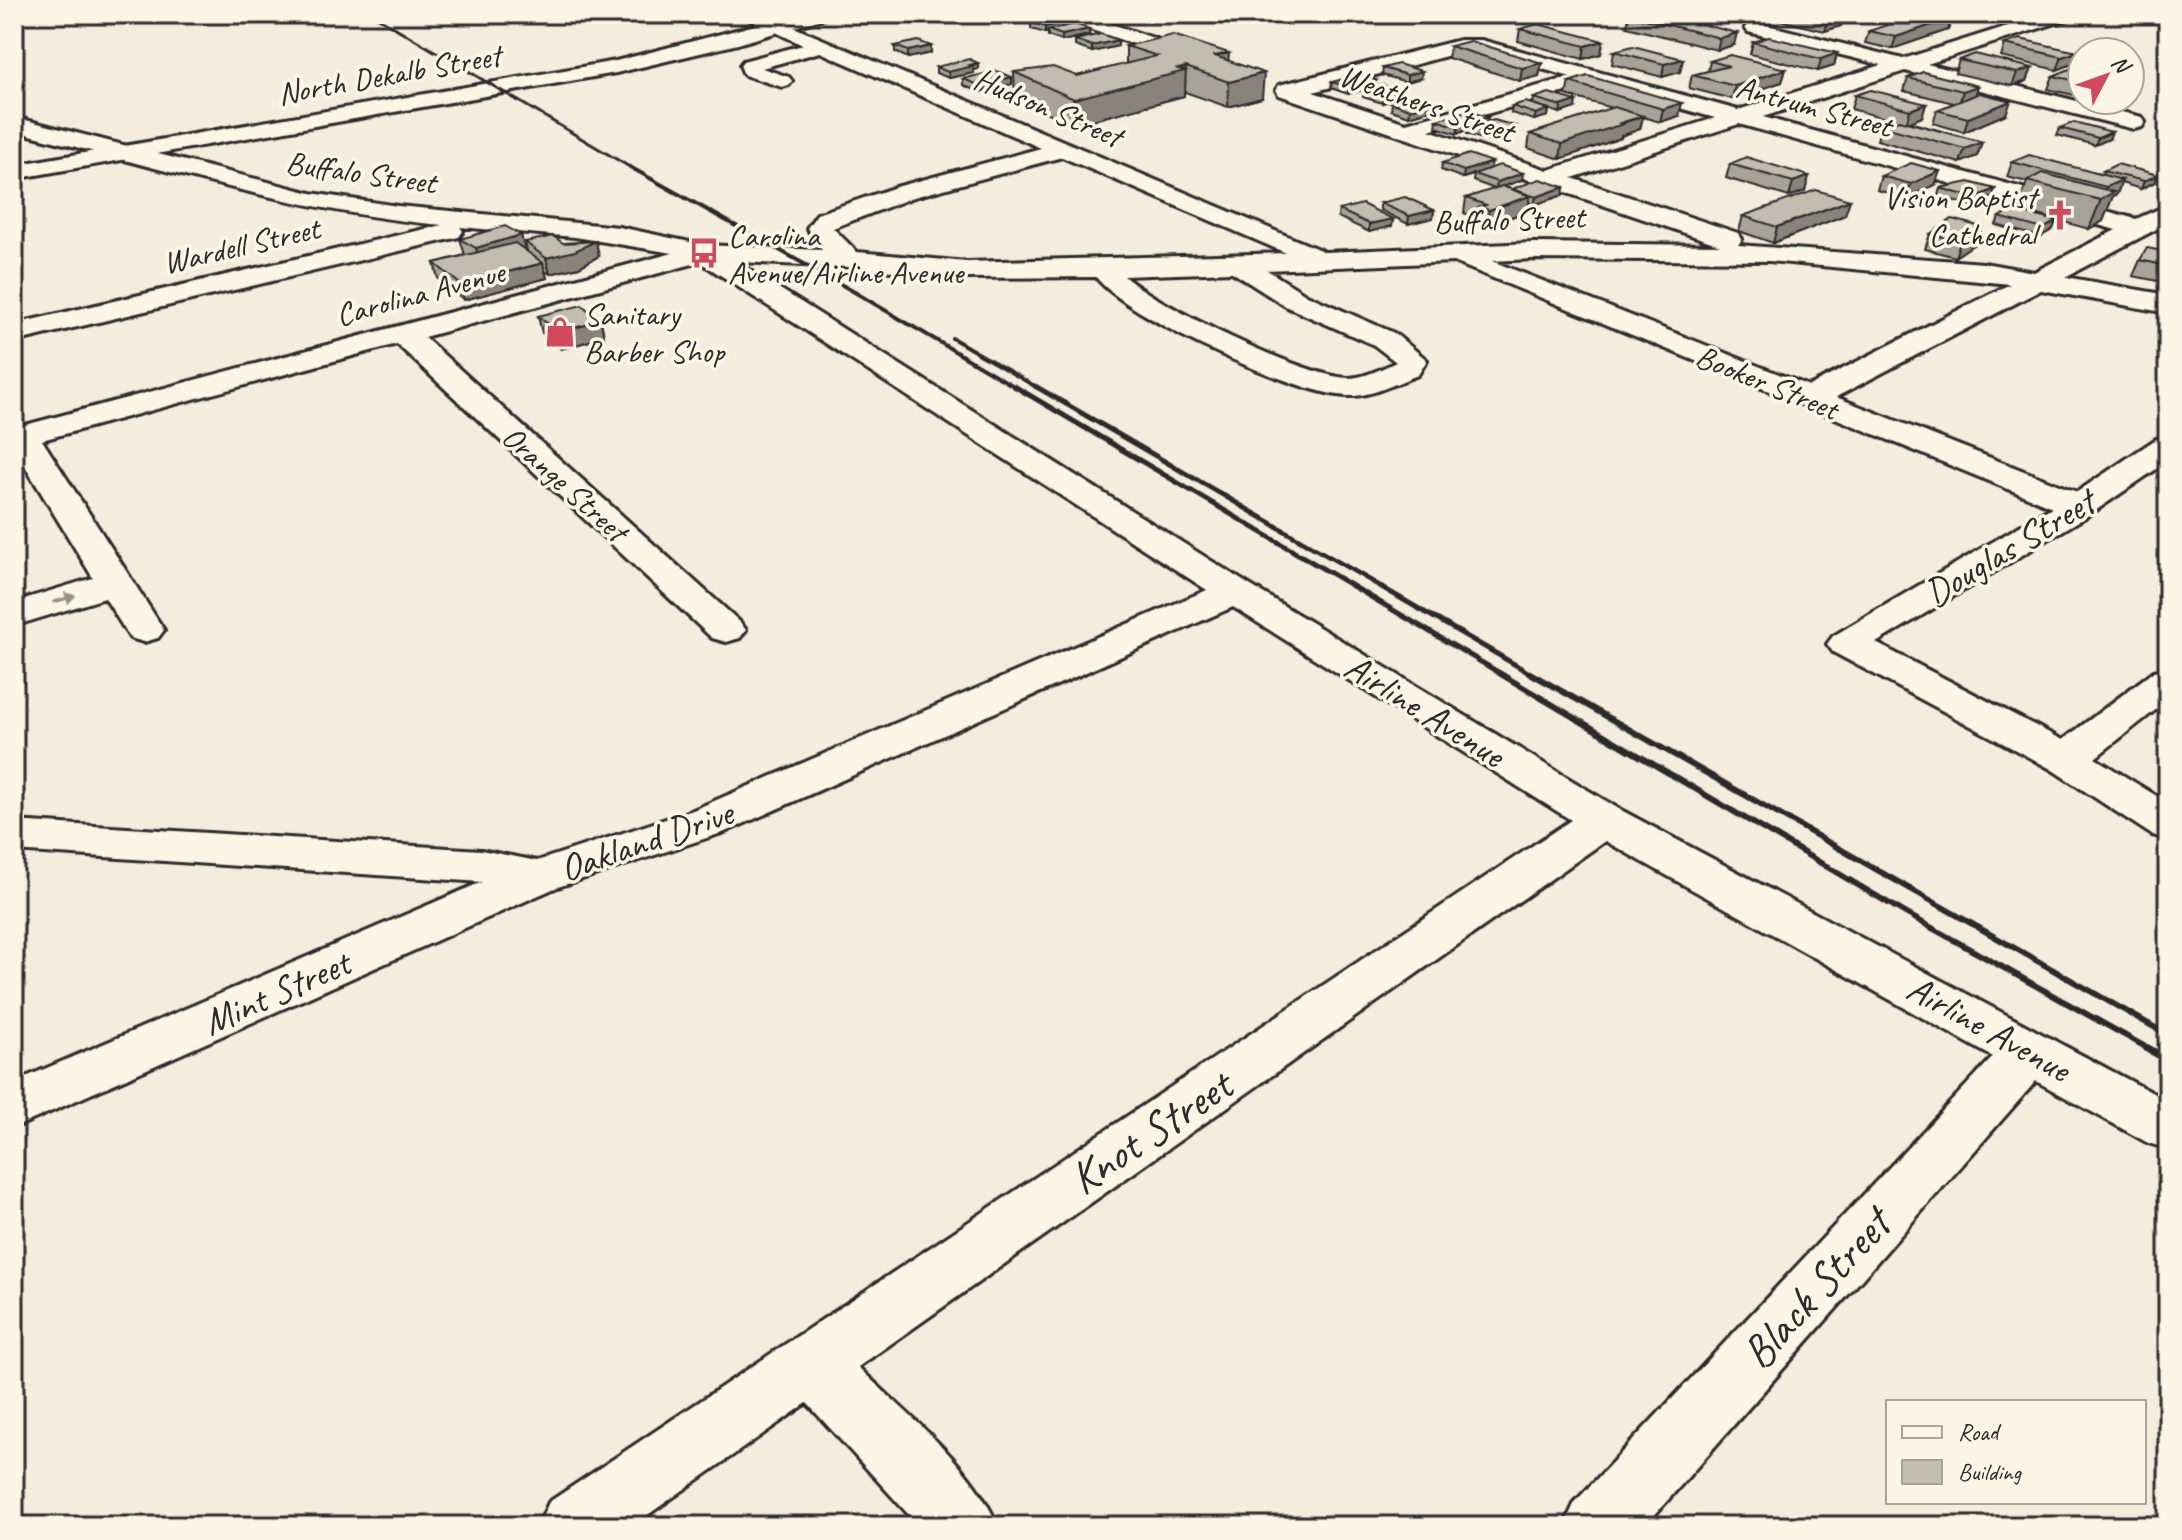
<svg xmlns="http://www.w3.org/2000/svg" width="2182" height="1540" viewBox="0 0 2182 1540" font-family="Caveat,sans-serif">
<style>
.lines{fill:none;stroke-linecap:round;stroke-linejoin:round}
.minor-casing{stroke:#2b2b2b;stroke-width:6}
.major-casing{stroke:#2b2b2b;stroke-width:6}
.minor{fill:#fcf5e5;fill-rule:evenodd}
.major{fill:#fcf5e5;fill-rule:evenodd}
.rail-far4{stroke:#2b2b2b;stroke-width:3}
.rail-far3{stroke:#2b2b2b;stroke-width:4}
.rail-far2{stroke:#2b2b2b;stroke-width:5}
.rail-far1{stroke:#2b2b2b;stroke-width:6}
.rail{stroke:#2b2b2b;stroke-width:8}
.wall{fill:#a7a398;stroke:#2b2b2b;stroke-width:2}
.shaded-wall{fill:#88847c;stroke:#2b2b2b;stroke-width:2}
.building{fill:#c2bdb1;stroke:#2b2b2b;stroke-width:2}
.oneway{fill:#949088}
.labels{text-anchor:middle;stroke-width:7;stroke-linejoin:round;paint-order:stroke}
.far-street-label{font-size:32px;fill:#2b2b2b;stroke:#fcf5e5}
.far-poi-label{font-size:32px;fill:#2b2b2b;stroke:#fcf5e5;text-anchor:start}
.street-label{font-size:38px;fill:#2b2b2b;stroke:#fcf5e5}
.near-street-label{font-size:46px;fill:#2b2b2b;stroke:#fcf5e5}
</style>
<rect width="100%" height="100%" fill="#f4edde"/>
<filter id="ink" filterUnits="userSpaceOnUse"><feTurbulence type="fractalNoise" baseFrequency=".0125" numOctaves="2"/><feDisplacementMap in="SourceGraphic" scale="16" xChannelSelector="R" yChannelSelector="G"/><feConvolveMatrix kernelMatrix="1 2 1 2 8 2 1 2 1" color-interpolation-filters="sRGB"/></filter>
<g filter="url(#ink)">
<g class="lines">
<g class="minor-casing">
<g id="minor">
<path d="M738,14H763L1325,252L1533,243L1720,245L1279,95L1276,90L1279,85L1460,40H1481L1738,110L1882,65L1748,32L1745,28L1748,24L1755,22L1903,59L2046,14H2074L2072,18L1927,64L2142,117L2145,122L2142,127L2134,129L1905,71L1763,117L2136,219L2168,205V223L2065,277L2168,295V313L2041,290L1836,397L2077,492L2156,439L2168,436V461L2092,513L1876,643L2063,740L2154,671L2168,668V700L2095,758L2168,803V839L2152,835L2051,769L1833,652L1827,644L1833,636L2052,507L1454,262L1267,270L1307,295L1394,333L1427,360L1418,375C1396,383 1371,397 1348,396C1297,395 1126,317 1096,277L967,278L849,267L737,262L1248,584L1619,809L2168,1101V1149L2148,1143L2036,1081L1645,1526H1564L1575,1502L1993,1057L1605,841L858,1367C906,1414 971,1463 998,1526H919L807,1403L632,1526H538L549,1502L1571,820L1233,607L725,832L555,888L14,1128V1082L482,882L14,851V821L481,850L537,861L693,810L1207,590L700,262L424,337L740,622L746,630L740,638L726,642L712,638L397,344L42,440L164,630L158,638L144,642L130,638L105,598L14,626V602L93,578L14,448V428L673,253L575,237L460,227L463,231L459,237L14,342V324L442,225C291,211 159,167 14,131V117L311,193L398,206L619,227L704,245L822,250L807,228L817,214L896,187L1041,148L820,52L762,68L789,77L792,81L789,85L782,87L744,75L740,65L743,61L803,45ZM1461,52H1480L1571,77L1406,123L1313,92ZM1594,84L1715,118L1548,170L1429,130ZM1739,124L2116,230L2034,272L1984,263L1738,245L1742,239L1738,233L1572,178ZM1062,157L1286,253L967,262L857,252L833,228L914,197ZM1533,259L1769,261L2010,284L1809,386L1492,261ZM1232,272L1287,307L1374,345L1396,362C1383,368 1364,378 1349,378C1307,378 1156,305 1124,276Z"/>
<path d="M1054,14H1082L1210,57L1213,61L1203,67L1196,65L1056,18Z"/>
</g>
</g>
<g class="major-casing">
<path id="major" d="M798,14H827L825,18L738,44L616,73L14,179V165L616,61Z"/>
</g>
<use href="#minor" class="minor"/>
<use href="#major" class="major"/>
<path class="rail-far4" d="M372,14L633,169"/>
<g class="rail-far3">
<path d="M630,167L851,290L1017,388"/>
<path d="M952,338L1038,388"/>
</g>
<g class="rail-far2">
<path d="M1014,386L1503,675"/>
<path d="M1035,386L1533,675"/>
</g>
<g class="rail-far1">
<path d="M1499,673L1907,914L2151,1050"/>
<path d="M1530,673L2168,1035"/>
</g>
<path class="rail" d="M2147,1048L2168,1060"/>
</g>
<g class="wall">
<path d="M998,14H1038V18L1009,24L998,19Z"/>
<path d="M1753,14H1845L1841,26L1825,31Z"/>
<path d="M2101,14H2168V23L2101,16Z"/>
<path d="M1629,15H1667L1734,45L1717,50L1627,27Z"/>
<path d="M1952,18L1948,30L1892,49L1865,43L1869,31Z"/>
<path d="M1031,22H1067V26L1089,35L1062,41L1048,36V32L1045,33L1031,29Z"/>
<path d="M1520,29L1603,41L1601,54L1583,59L1518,41Z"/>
<path d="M1075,40H1118V46L1092,52L1075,46Z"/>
<path d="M1753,42L1837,53L1834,66L1818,71L1750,54Z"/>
<path d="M2005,44L2077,52L2072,64L2057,70L2001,57Z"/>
<path d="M895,46L931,53L908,58L895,52Z"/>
<path d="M1126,46L1228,61L1262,98L1228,107L1185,92H1184V96L1074,125L1015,98L1014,72L1077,76L1126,64Z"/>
<path d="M1450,46L1542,63L1539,76L1520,81L1448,58Z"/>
<path d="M1614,51L1683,59L1680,72L1662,77L1612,64Z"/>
<path d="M1959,60L2032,68L2027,81L2012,86L1955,73Z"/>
<path d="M1710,61L1786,69L1782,82L1732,99L1689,88L1692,75L1708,71Z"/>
<path d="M2082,64V94L2078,96L2048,89L2053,76Z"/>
<path d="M936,67L978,69L973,70L974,73L949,78L936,73Z"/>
<path d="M1383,68L1421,78L1407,82L1382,75Z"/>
<path d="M1923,72L1975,95L2006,114L1964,132L1933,123L1937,110L1954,103L1904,91L1908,78Z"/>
<path d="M1588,76L1679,116L1660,122L1643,117L1640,129L1621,136V138L1560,159L1528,148L1530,134L1612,108L1566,95L1569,82Z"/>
<path d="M1012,77V84L979,92L963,85V79Z"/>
<path d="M1332,82L1375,87L1348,94L1331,88Z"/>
<path d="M1364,90L1400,98L1382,103L1363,97Z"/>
<path d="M1855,95L1926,104L1922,117L1909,122L1982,142L1977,156L1960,163L1877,140L1881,126L1896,121L1851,109Z"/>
<path d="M1534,98L1575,108L1560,113L1533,104Z"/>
<path d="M1434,102L1433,109L1409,116L1391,110L1392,103Z"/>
<path d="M1512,106L1549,109L1548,116L1534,120L1511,113Z"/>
<path d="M1437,120L1488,121L1515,126L1514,133L1488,141L1467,134V130L1457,134L1436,127Z"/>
<path d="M2168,127V144L2160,142L2166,128Z"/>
<path d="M2060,128L2109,139L2095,145L2057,135Z"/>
<path d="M2012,162L2102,174L2103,171L2155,182L2141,189L2121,183L2117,194L2113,196L2103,221L2089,229L2017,209L2027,182L2007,177Z"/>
<path d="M1442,163L1491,168L1522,180L1503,186L1512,189L1564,187L1563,195L1534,205L1529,203L1528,211L1486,226L1477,222L1478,218L1464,213L1466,198L1495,189L1473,181L1474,175L1463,178L1441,170Z"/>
<path d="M1730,164L1809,176L1805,191L1789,197L1726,178Z"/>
<path d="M1881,176L1935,185L1906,198L1877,190Z"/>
<path d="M1940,188L1992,197L1972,206L1938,196Z"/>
<path d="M1380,203L1434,210L1433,218L1408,224L1380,210Z"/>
<path d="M1339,210L1393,219L1392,226L1369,232L1338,217Z"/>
<path d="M1845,215L1773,243L1739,231L1743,216Z"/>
<path d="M1999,217L2056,221L2053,229L2040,237L1996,225Z"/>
<path d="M1930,234L1977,242L1955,257L1925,249Z"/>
<path d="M521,235L524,249L527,251L525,242L563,243L599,256L579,267L550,274L545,271L547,278L464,300L438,279L434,263L465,255L460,239Z"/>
<path d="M2168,252V283L2133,276L2140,260Z"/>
<path d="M538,316L601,321L604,337L561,349L542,333Z"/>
</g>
<g class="shaded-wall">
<path d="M1030,14H1038V18L1009,24V18Z"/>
<path d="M1845,14L1841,26L1825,31L1828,19Z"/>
<path d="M1952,18L1948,30L1892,49L1896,37Z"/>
<path d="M1067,22V28L1048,30V32L1045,33V27Z"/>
<path d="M1089,29V35L1062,41V35Z"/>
<path d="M1737,33L1734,45L1717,50L1720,38Z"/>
<path d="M1118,40V46L1092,52V46Z"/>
<path d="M1603,41L1601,54L1583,59L1585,46Z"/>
<path d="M931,46V53L908,58V51Z"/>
<path d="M2077,52L2072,64L2057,70L2062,57Z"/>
<path d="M1229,53L1227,78L1215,56Z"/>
<path d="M1837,53L1834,66L1818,71L1821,59Z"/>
<path d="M1683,59L1680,72L1662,77L1664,64Z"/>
<path d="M978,63V69L973,70L974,73L949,78L948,72Z"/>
<path d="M1542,63L1539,76L1520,81L1522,68Z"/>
<path d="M1186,67L1185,92H1184V96L1074,125V99Z"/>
<path d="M2032,68L2027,81L2012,86L2017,73Z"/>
<path d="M1786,69L1782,82L1732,99L1735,86Z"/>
<path d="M1422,71L1421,78L1407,82V75Z"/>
<path d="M1264,73L1262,98L1228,107L1229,82Z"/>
<path d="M1012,77V84L979,92V85Z"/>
<path d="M1376,80L1375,87L1348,94L1349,87Z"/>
<path d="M1978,86L1974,99L1959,104L1963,91Z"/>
<path d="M1401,91L1400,98L1382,103L1383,97Z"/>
<path d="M1576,101L1575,108L1560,113L1561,106Z"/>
<path d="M2011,101L2006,114L1964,132L1968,118Z"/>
<path d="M1434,102L1433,109L1409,116L1410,109Z"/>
<path d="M1682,103L1679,116L1660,122L1663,109Z"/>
<path d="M1926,104L1922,117L1906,124L1910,110Z"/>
<path d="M1549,109L1548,116L1534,120L1536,114Z"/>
<path d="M1643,116L1640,129L1621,136V138L1560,159L1562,144Z"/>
<path d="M1488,117L1487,124L1468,127L1467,130L1457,134L1458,127Z"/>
<path d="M1515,126L1514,133L1488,141L1489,134Z"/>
<path d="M2112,132L2109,139L2095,145L2098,138Z"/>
<path d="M1982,142L1977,156L1960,163L1965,149Z"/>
<path d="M1492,162L1490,169L1463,178L1464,171Z"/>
<path d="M1940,171L1935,185L1906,198L1911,184Z"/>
<path d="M1523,173L1522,180L1496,189L1497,182Z"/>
<path d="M2158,175L2155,182L2141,189L2144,181Z"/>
<path d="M1809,176L1805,191L1789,197L1793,182Z"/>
<path d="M2122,180L2117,194L2113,196L2103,221L2089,229L2106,187Z"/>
<path d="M1564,187L1563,195L1534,205L1536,197Z"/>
<path d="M1995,189L1992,197L1972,206L1974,198Z"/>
<path d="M1530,196L1528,211L1486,226L1489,210Z"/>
<path d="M1850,200L1845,215L1773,243L1777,227Z"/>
<path d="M1434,210L1433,218L1408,224L1409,216Z"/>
<path d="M1393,219L1392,226L1369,232V224Z"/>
<path d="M2056,221L2053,229L2040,237L2043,229Z"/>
<path d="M1982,227L1977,242L1955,257L1960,242Z"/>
<path d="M521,235L525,251L480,264L476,248Z"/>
<path d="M596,241L599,256L579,267L550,274L546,258Z"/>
<path d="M543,263L547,278L464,300L460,284Z"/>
<path d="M601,321L604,337L561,349L558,332Z"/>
</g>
<g class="building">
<path d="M1000,14H1030L1009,18Z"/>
<path d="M1633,14H1662L1737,33L1720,38L1629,15Z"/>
<path d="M1807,14H1844L1828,19Z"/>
<path d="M1920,14H1932L1952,18L1896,37L1869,31Z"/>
<path d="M1053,18L1067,22L1045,27L1031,22Z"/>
<path d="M1075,24L1089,29L1062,35L1048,30Z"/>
<path d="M1538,24L1603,41L1585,46L1520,29Z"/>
<path d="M1101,34L1118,40L1092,46L1075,40Z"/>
<path d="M1173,35L1229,53L1215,56L1264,73L1229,82L1186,67L1178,69L1185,71L1074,99L1014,72L1053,67L1077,76L1157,56L1126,46Z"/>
<path d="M1769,37L1837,53L1821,59L1753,42Z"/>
<path d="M2020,39L2077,52L2062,57L2005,44Z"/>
<path d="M918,41L931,46L908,51L895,46Z"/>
<path d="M1470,41L1542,63L1522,68L1450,46Z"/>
<path d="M1633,46L1683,59L1664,64L1614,51Z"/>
<path d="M1975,54L2032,68L2017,73L1959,60Z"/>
<path d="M1730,55L1786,69L1735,86L1692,75L1729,66L1710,61Z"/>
<path d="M969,59L978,63L970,65L973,66L948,72L936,67Z"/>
<path d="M1398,64L1422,71L1407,75L1383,68Z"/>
<path d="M2082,64V82L2053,76Z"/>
<path d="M996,71L1012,77L979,85L963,79Z"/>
<path d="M1923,72L1978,86L1963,91L1908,78Z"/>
<path d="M1358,75L1376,80L1349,87L1332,82Z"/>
<path d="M1588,76L1682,103L1663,109L1569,82Z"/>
<path d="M1382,85L1401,91L1383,97L1364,90Z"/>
<path d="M1871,90L1926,104L1910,110L1855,95Z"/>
<path d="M1549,93L1576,101L1561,106L1534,98Z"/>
<path d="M1980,93L2011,101L1968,118L1937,110Z"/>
<path d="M1416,97L1434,102L1410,109L1392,103Z"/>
<path d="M1525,102L1549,109L1536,114L1512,106Z"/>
<path d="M1614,107L1643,116L1620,123L1623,124L1562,144L1530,134Z"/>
<path d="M1467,111L1488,117L1458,127L1437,120Z"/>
<path d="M1494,120L1515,126L1489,134L1468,127Z"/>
<path d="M1899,120L1982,142L1965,149L1881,126Z"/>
<path d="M2074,122L2112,132L2098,138L2060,128Z"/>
<path d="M1469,154L1492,162L1464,171L1442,163Z"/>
<path d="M2029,155L2122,180L2106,187L2012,162Z"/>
<path d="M1746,157L1809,176L1793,182L1730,164Z"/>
<path d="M1911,163L1940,171L1911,184L1881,176Z"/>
<path d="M2117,164L2158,175L2144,181L2103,171Z"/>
<path d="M1500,165L1523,173L1497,182L1474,174Z"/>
<path d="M2042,173L2114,192L2100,200L2027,181Z"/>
<path d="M1540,179L1564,187L1536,197L1512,189Z"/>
<path d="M1969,182L1995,189L1974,198L1940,188Z"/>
<path d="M1502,186L1530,196L1489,210L1480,207L1486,205L1466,198Z"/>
<path d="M1816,190L1850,200L1777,227L1743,216Z"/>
<path d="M1405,197L1434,210L1409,216L1380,203Z"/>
<path d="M1362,204L1393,219L1369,224L1339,210Z"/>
<path d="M2012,210L2056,221L2043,229L1999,217Z"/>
<path d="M1952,219L1982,227L1960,242L1930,234Z"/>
<path d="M505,226L521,235L476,248L460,239Z"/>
<path d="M553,236L563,243L596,241L575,251L546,258L525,242Z"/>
<path d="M515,243L543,263L460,284L434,263Z"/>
<path d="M2147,248L2168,252V266L2140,260Z"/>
<path d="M582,305L601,321L558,332L538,316Z"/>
</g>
<defs><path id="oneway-solid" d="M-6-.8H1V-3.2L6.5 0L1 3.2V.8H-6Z" transform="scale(2)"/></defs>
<use class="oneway" href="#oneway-solid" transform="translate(64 599) rotate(-17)"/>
</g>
<defs>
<g id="church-bare" transform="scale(2.4)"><path d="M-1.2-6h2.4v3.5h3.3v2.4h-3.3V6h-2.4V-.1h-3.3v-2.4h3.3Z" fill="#d1495b" stroke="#fcf5e5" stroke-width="2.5" paint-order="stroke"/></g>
<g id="bus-bare" transform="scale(2.4)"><path d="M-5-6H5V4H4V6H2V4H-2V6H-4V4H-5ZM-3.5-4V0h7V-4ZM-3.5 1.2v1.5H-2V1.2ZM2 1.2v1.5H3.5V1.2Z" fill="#d1495b" stroke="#fcf5e5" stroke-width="2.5" paint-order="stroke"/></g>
<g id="shop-bare" transform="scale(2.4)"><path d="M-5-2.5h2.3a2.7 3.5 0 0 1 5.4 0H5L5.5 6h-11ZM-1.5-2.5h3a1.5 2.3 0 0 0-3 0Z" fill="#d1495b" stroke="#fcf5e5" stroke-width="2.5" paint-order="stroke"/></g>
</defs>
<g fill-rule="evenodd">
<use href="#church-bare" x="2060" y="215"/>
<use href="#bus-bare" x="704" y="253"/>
<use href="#shop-bare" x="560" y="332"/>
</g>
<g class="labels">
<g class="far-street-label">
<text transform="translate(389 74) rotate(-10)" y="11">North Dekalb Street</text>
<text transform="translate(1427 103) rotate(19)" y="11">Weathers Street</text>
<text transform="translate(1814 106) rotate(15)" y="11">Antrum Street</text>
<text transform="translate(1048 107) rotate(23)" y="11">Hudson Street</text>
<text transform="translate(361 172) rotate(8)" y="11">Buffalo Street</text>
<text transform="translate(1509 219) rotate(-2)" y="11">Buffalo Street</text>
<text transform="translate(241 245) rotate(-13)" y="11">Wardell Street</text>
<text transform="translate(420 293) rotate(-15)" y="11">Carolina Avenue</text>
<text transform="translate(1767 382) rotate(22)" y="11">Booker Street</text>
<text transform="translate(565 483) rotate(42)" y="11">Orange Street</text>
</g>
<g class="far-poi-label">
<text x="2036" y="208" text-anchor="end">Vision Baptist<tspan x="2036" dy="37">Cathedral</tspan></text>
<text x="728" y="246">Carolina<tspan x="728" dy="37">Avenue/Airline Avenue</tspan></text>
<text x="584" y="325">Sanitary<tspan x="584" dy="37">Barber Shop</tspan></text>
</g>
<g class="street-label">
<text transform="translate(2009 547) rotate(-31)" y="13">Douglas Street</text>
<text transform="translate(1425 710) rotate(32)" y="13">Airline Avenue</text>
<text transform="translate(646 840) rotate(-19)" y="13">Oakland Drive</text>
<text transform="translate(276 992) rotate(-24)" y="13">Mint Street</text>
<text transform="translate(1989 1028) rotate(29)" y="13">Airline Avenue</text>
</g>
<g class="near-street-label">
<text transform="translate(1150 1131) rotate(-34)" y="16">Knot Street</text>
<text transform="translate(1815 1288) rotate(-48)" y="16">Black Street</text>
</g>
</g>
<rect width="2182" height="1540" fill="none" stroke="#fcf5e5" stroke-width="48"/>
<rect x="24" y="24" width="2134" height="1492" fill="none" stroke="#2b2b2b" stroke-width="3" filter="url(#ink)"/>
<rect x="1886" y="1400" width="260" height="104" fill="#fcf5e5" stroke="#a8a49b" stroke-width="2"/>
<rect x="1902" y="1426" width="40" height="12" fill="#fcf5e5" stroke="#a8a49b" stroke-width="2"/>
<text x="1958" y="1440" font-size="24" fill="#2b2b2b">Road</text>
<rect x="1902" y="1460" width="40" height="24" fill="#c2bdb1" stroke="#a8a49b" stroke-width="2"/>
<text x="1958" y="1480" font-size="24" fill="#2b2b2b">Building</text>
<g transform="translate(2106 76) rotate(49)"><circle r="38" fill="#fcf5e5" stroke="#a8a49b" stroke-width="2"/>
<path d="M0-6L14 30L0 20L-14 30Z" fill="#d1495b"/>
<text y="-12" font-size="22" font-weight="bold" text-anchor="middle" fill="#2b2b2b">N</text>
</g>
</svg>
